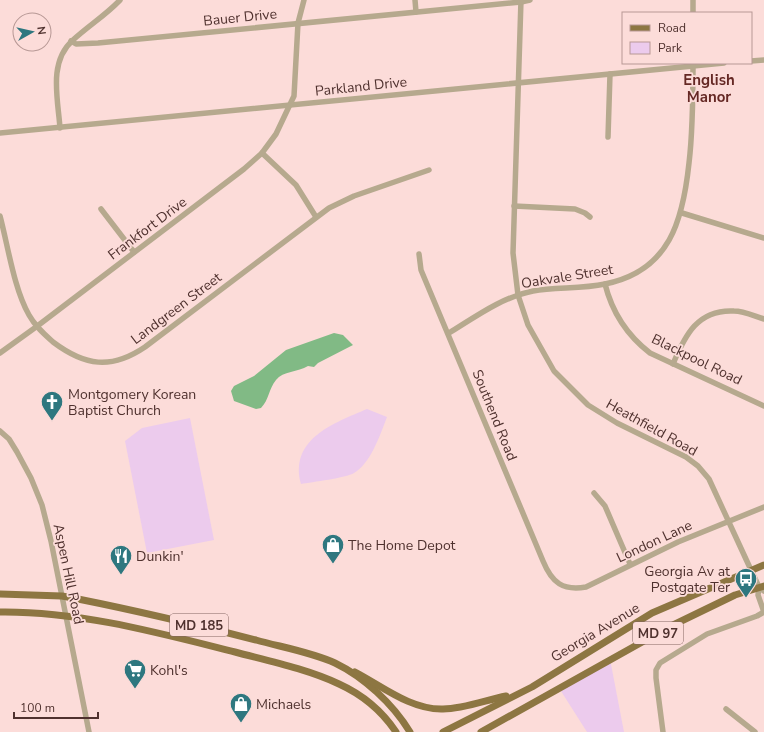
<svg xmlns="http://www.w3.org/2000/svg" width="764" height="732" viewBox="0 0 764 732" font-family="'Nunito Sans',sans-serif">
<style>
.green{fill:#eccbed}
.water{fill:#81ba85}
.lines{fill:none;stroke-linecap:round;stroke-linejoin:round}
.minor{stroke:#b6a98e;stroke-width:5.5}
.major{stroke:#8d7642;stroke-width:7}
.labels{text-anchor:middle;stroke-width:3.5;stroke-linejoin:round;paint-order:stroke}
.shield{fill:#fcdcd9;stroke:#836461;stroke-width:1}
.shield-label{font-size:13px;font-weight:bold;fill:#4f312e}
.street-label{font-size:14px;fill:#4f312e;stroke:#fcdcd9}
.poi-label{font-size:14px;fill:#4f312e;stroke:#fcdcd9;text-anchor:start}
.neighbourhood-label{font-size:15px;font-weight:bold;fill:#652824;stroke:#fcdcd9}
</style>
<rect width="100%" height="100%" fill="#fcdcd9"/>
<g class="green">
<path d="M367,409L387,417C380,435 371,463 354,473C346,478 312,482 301,484C289,439 334,423 367,409Z"/>
<path d="M190,418L214,540L147,553L125,441L142,428Z"/>
<path d="M610,659L624,732H587L559,688Z"/>
</g>
<path class="water" d="M334,333L343,335L353,345L318,363L314,367L308,366C298,372 283,371 276,380C269,388 269,400 261,408L256,409L234,401L231,391L234,386L254,376L286,350Z"/>
<g class="lines">
<g class="minor">
<path d="M415,0L416,12"/>
<path d="M521,0L513,253L518,295L528,325L554,371L588,405L617,423L686,457L698,466L709,479L751,570L759,587L764,591"/>
<path d="M693,0V13"/>
<path d="M71,41L76,44L98,43L521,2L530,0"/>
<path d="M751,61L764,60"/>
<path d="M60,128C58,99 48,62 73,40C88,26 106,15 120,0"/>
<path d="M0,133L724,63"/>
<path d="M608,137L610,74"/>
<path d="M262,153L296,185L316,217"/>
<path d="M514,206L575,209L585,213L590,217"/>
<path d="M101,209L134,252"/>
<path d="M682,213L764,238"/>
<path d="M0,216C8,246 14,289 29,315C35,326 44,334 53,342C85,366 111,370 145,347L329,208L354,196L429,170"/>
<path d="M419,254L421,270L543,561C552,583 563,591 586,587L678,542L764,507"/>
<path d="M605,284C612,312 628,336 650,353L764,406"/>
<path d="M449,333C475,317 502,297 533,291C556,287 581,289 605,284C670,271 683,220 689,163C693,130 693,97 693,63"/>
<path d="M0,353L36,327L244,169L262,153L276,134L294,96L298,23L304,0"/>
<path d="M673,364C685,335 698,309 734,311C744,311 754,316 764,319"/>
<path d="M0,431L9,439L17,452L31,478L42,505L51,541L89,732"/>
<path d="M594,493L605,506L630,564"/>
<path d="M759,587L758,595L764,612"/>
<path d="M726,709L755,732"/>
<path d="M663,732L656,678V670L660,663L707,634L757,616L764,612"/>
</g>
<g class="major">
<path d="M0,594L62,596L78,599C138,611 197,625 256,640C281,647 311,652 335,663C364,677 393,704 410,732"/>
<path d="M0,612C79,611 159,633 235,652C269,661 307,669 339,684C361,694 382,711 396,732"/>
<path d="M355,672C382,686 411,710 443,709C464,709 486,700 506,696"/>
<path d="M443,732L532,687L652,613L764,565"/>
<path d="M481,732L669,627L735,595L764,586"/>
</g>
</g>
<defs>
<g id="church-pin" transform="scale(1.15)"><path d="M0 17L-7.5 6A9.5 9.5 0 1 1 7.5 6Z" fill="#2e777f" stroke="#fcdcd9"/><path d="M-1.2-6h2.4v3.5h3.3v2.4h-3.3V6h-2.4V-.1h-3.3v-2.4h3.3Z" fill="#fff"/></g>
<g id="shop-pin" transform="scale(1.15)"><path d="M0 17L-7.5 6A9.5 9.5 0 1 1 7.5 6Z" fill="#2e777f" stroke="#fcdcd9"/><path d="M-5-2.5h2.3a2.7 3.5 0 0 1 5.4 0H5L5.5 6h-11ZM-1.5-2.5h3a1.5 2.3 0 0 0-3 0Z" fill="#fff"/></g>
<g id="restaurant-pin" transform="scale(1.15)"><path d="M0 17L-7.5 6A9.5 9.5 0 1 1 7.5 6Z" fill="#2e777f" stroke="#fcdcd9"/><path d="M-5-6h1v4h1v-4h1v4h1v-4h1v5L-1.5 .5V6h-2V.5L-5-1ZM5-6V6H3V1.5H1.5Q1.5-4 5-6Z" fill="#fff"/></g>
<g id="bus-pin" transform="scale(1.15)"><path d="M0 17L-7.5 6A9.5 9.5 0 1 1 7.5 6Z" fill="#2e777f" stroke="#fcdcd9"/><path d="M-5-6H5V4H4V6H2V4H-2V6H-4V4H-5ZM-3.5-4V0h7V-4ZM-3.5 1.2v1.5H-2V1.2ZM2 1.2v1.5H3.5V1.2Z" fill="#fff"/></g>
<g id="supermarket-pin" transform="scale(1.15)"><path d="M0 17L-7.5 6A9.5 9.5 0 1 1 7.5 6Z" fill="#2e777f" stroke="#fcdcd9"/><path d="M-6-5.5h2.5l.6 2H6L4.5 2H-2.5L-4.4-4H-6ZM-1.5 3.2a1.3 1.3 0 1 0 .1 0ZM3 3.2a1.3 1.3 0 1 0 .1 0Z" fill="#fff"/></g>
</defs>
<g fill-rule="evenodd">
<use href="#church-pin" x="52" y="402"/>
<use href="#shop-pin" x="333" y="545"/>
<use href="#restaurant-pin" x="121" y="556"/>
<use href="#bus-pin" x="746" y="579"/>
<use href="#supermarket-pin" x="135" y="670"/>
<use href="#shop-pin" x="241" y="704"/>
</g>
<g class="labels">
<g class="shield">
<rect x="170" y="614" width="58" height="22" rx="3"/>
<rect x="633" y="622" width="50" height="22" rx="3"/>
</g>
<g class="shield-label">
<text x="199" y="630">MD 185</text>
<text x="658" y="638">MD 97</text>
</g>
<g class="street-label">
<text transform="translate(240 17) rotate(-6)" y="5">Bauer Drive</text>
<text transform="translate(361 86) rotate(-6)" y="5">Parkland Drive</text>
<text transform="translate(147 228) rotate(-37)" y="5">Frankfort Drive</text>
<text transform="translate(567 276) rotate(-9)" y="5">Oakvale Street</text>
<text transform="translate(176 308) rotate(-37)" y="5">Landgreen Street</text>
<text transform="translate(697 359) rotate(26)" y="5">Blackpool Road</text>
<text transform="translate(495 415) rotate(68)" y="5">Southend Road</text>
<text transform="translate(652 427) rotate(29)" y="5">Heathfield Road</text>
<text transform="translate(654 541) rotate(-25)" y="5">London Lane</text>
<text transform="translate(69 574) rotate(78)" y="5">Aspen Hill Road</text>
<text transform="translate(595 632) rotate(-31)" y="5">Georgia Avenue</text>
</g>
<g class="poi-label">
<text x="68" y="399">Montgomery Korean<tspan x="68" dy="16">Baptist Church</tspan></text>
<text x="348" y="550">The Home Depot</text>
<text x="136" y="561">Dunkin'</text>
<text x="730" y="576" text-anchor="end">Georgia Av at<tspan x="730" dy="16">Postgate Ter</tspan></text>
<text x="150" y="675">Kohl's</text>
<text x="256" y="709">Michaels</text>
</g>
<g class="neighbourhood-label">
<text x="709" y="85">English<tspan x="709" dy="17">Manor</tspan></text>
</g>
</g>
<rect x="622" y="12" width="130" height="52" fill="#fcdcd9" stroke="#b79895"/>
<rect x="630" y="25" width="20" height="6" fill="#8d7642" stroke="#b79895"/>
<text x="658" y="32" font-size="12" fill="#4f312e">Road</text>
<rect x="630" y="42" width="20" height="12" fill="#eccbed" stroke="#b79895"/>
<text x="658" y="52" font-size="12" fill="#4f312e">Park</text>
<g transform="translate(32 32) rotate(82)"><circle r="19" fill="#fcdcd9" stroke="#b79895"/>
<path d="M0-3L7 15L0 10L-7 15Z" fill="#2e777f"/>
<text y="-6" font-size="11" font-weight="bold" text-anchor="middle" fill="#4f312e">N</text>
</g>
<path d="M14 712v6h84v-6" fill="none" stroke="#4f312e" stroke-width="2"/>
<text x="20" y="712" font-size="12" fill="#4f312e" stroke="#fcdcd9" stroke-width="3" paint-order="stroke">100 m</text>
</svg>
